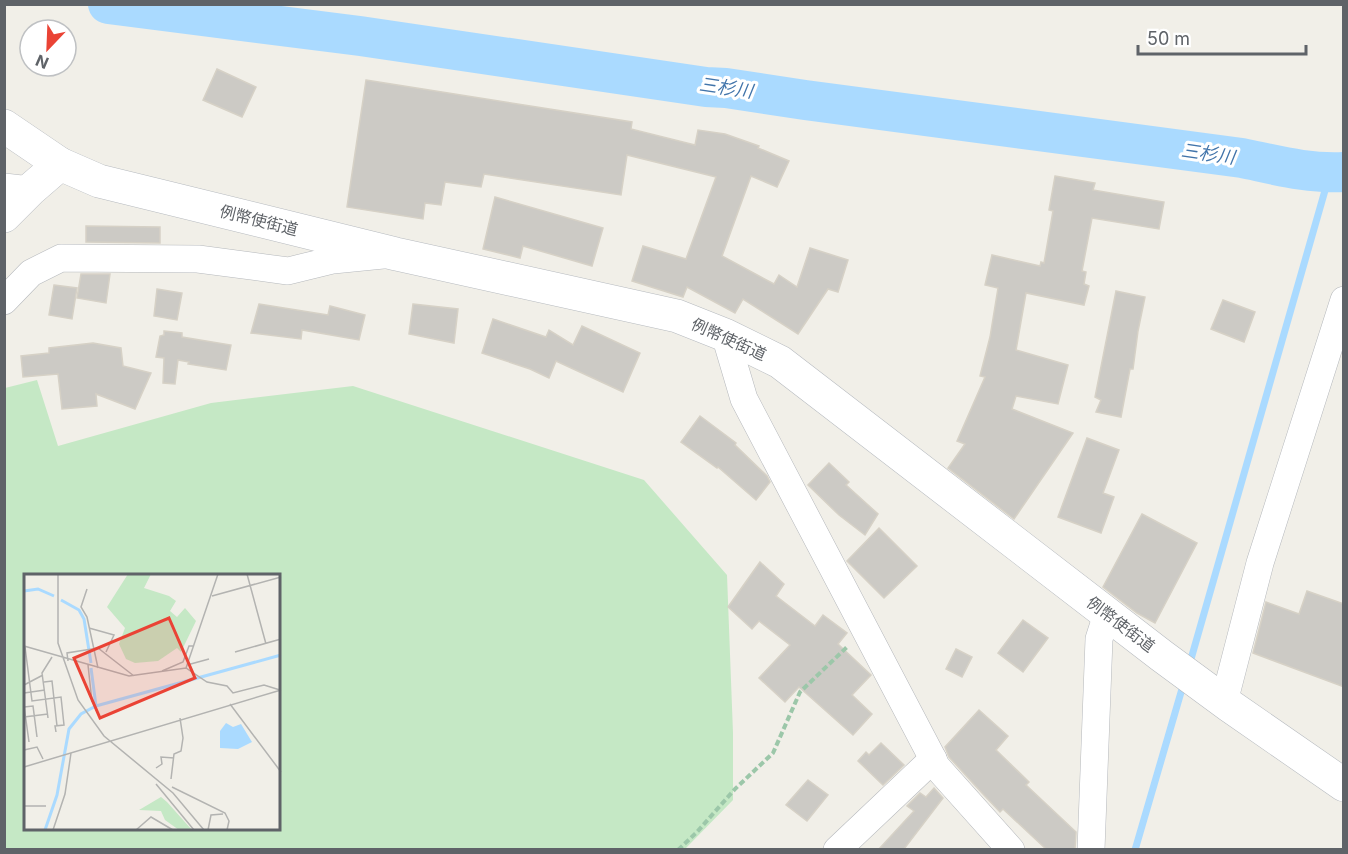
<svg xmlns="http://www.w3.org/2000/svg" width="1348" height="854" viewBox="0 0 1348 854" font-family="Inter,'Noto Sans JP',sans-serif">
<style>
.green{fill:#c5e8c5;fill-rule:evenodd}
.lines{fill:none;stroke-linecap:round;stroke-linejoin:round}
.stream{stroke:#aadaff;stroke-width:7}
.river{stroke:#aadaff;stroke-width:40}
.building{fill:#cccac5;stroke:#d6d1c6;stroke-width:1.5}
.street-casing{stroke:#b5b8bc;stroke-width:28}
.secondary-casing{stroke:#b6babf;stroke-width:34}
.path{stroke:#9cc7a9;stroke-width:4;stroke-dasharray:6 3;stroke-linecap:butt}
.street{stroke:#fff;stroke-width:27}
.secondary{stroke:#fff;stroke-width:33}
.labels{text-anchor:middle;stroke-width:6;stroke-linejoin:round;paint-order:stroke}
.street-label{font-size:16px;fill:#5f6368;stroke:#fff}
.water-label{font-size:18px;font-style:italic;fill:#4174aa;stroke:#fff}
.inset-river{fill:none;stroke:#aadaff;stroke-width:3}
.inset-road{fill:none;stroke:#b3b3b1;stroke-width:1.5}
.view{fill:#ea4335;fill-opacity:0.15;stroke:#ea4335;stroke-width:3}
.inset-edge{fill:none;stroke:#5f6368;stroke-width:3}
</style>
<rect width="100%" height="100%" fill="#f1efe8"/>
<path class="green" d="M37,380L58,446L211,403L353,386L644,480L727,575L733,733V800L685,849H5V388ZM26,575H279V828H26Z"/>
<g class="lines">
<g class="stream">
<path d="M1189,666L1330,173"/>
<path d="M1135,850L1184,682"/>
</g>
<path class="river" d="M108,4L360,36L706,87L726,88L805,100L1242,158C1276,165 1309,174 1344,172"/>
</g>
<g class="building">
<path d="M217,69L256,87L242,117L203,100Z"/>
<path d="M366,80L632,122L631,129L695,145L698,130L725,134L759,146L758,148L789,161L777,187L751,176L722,256L774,284L779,275L797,287L810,248L848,260L838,292L828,289L798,334L743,299L735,313L687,287L683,297L632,281L643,246L686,259L716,177L627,155L621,195L484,174L481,187L445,182L441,205L425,203L423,219L347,207Z"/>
<path d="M1055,176L1095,183L1093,190L1164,202L1159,229L1092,218L1082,271L1086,272L1084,284L1089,286L1084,305L1026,293L1016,350L1068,365L1058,404L1016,396L1012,409L1073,433L1014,519L948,468L965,444L957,441L985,377L980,376L990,337L998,288L985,285L992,255L1040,266L1041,262L1044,263L1053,211L1049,210Z"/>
<path d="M495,197L603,228L592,266L523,246L520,258L483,249Z"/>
<path d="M86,226L160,227V243L86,242Z"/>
<path d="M81,274H110L106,303L77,298Z"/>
<path d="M54,285L77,288L72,319L49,315Z"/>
<path d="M157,289L182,293L177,320L154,316Z"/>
<path d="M1116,291L1145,297L1138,331L1133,369H1130L1121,417L1096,412L1101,400L1095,397Z"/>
<path d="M1223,300L1255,312L1244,342L1211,329Z"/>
<path d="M259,304L328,315L330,306L365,315L359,340L302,330L301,339L251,333Z"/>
<path d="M413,304L458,309L454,343L409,334Z"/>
<path d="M493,319L546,337L549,330L573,345L582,326L640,353L623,392L556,361L549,378L530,369L482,353Z"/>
<path d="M164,331L182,333V337L231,345L226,370L188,364L189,362L178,360L175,384L163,383L164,358L156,357L160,336L164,335Z"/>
<path d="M93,343L121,348L123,366L151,373L135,409L96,394L97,406L62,409L58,374L23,377L21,356L49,353V348Z"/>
<path d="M700,416L736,443L735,445L767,476L770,482L756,500L718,467L717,468L681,442Z"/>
<path d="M1087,438L1119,450L1103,493L1114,497L1101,533L1058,517Z"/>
<path d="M829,463L849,482L846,485L878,514L865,535L839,515L808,485Z"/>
<path d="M1142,514L1197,543L1155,623L1137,613L1103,587Z"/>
<path d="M879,528L917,566L884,598L847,561Z"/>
<path d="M760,562L784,584L776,596L815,626L823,615L847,633L838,644L871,675L852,695L872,714L853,735L799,687L785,702L759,678L790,645L759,621L752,629L728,607Z"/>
<path d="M1307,591L1344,604V687L1253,653L1266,602L1299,614Z"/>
<path d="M1023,620L1048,638L1023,672L998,653Z"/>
<path d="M956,649L972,657L962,677L946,669Z"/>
<path d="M979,710L1008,736L996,750L1029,782L1026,785L1076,832L1075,849H1046L1003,809L1000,812L982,793L949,757L945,747Z"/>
<path d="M881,743L904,765L883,785L858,761L866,752L869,755Z"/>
<path d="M808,780L828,795L807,821L786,805Z"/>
<path d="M934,788L943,798L904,849H879L914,811L907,806L920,793L926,797Z"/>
</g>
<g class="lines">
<g class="street-casing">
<g id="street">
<path d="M4,187L30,190"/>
<path d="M4,301L31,273L61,258L198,259L288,271L333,260L383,255"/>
<path d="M725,335L744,399L933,759L936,766L1011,850"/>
<path d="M1224,702L1260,563L1344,300"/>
<path d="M837,850L933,759"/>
<path d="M1091,850L1099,639L1107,614"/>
</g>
</g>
<g class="secondary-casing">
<g id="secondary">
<path d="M4,126L60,164L99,181L396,254L677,316L725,335L780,362L1162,656L1230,706L1344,785"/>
<path d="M4,216L30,190L60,164"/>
</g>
</g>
<path class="path" d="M678,850L697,832L735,789L773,753L800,692L847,647"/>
<use href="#street" class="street"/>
<use href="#secondary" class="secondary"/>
</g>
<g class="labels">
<g class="street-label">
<text transform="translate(259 220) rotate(14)" y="6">例幣使街道</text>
<text transform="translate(729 339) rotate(24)" y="6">例幣使街道</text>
<text transform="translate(1121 624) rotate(37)" y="6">例幣使街道</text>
</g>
<g class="water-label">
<text transform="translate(726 88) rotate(8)" y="6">三杉川</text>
<text transform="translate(1208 154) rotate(8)" y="6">三杉川</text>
</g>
</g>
<g transform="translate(24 574)">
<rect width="256" height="256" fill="#f1efe8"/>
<path d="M104,0H127L120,14L145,22L152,27L146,37L153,43L161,34L172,47L157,78L153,74L134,87L111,89L102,85L95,70L101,54L83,33ZM137,223L143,228L168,256H155L141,246L137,237L115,236Z" fill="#c5e8c5"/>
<path d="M202,149L209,153L217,150L228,168L214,175L196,174V157Z" fill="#aadaff"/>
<path class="inset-river" d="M0,17L14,15L30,22M37,26L55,36L60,45L67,89M67,94L72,132M21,256L33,221L45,155L57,140L72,132L257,81"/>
<path class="inset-road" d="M34,0V69L54,126L80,162L149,219L180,256M223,0L242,70M63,15L57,33L63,43L74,94M188,22L257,3M65,54L90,61L82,78M0,72L105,102L162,94L183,108L203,112L209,119L240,111L256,116M1,73L8,127L37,123L40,151L31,152L32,158M211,78L257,65M44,87L43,79L74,74L110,102M64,91L68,128M163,91L185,85M162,94L194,0M138,97L159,88L165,72H169M20,108L28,107L33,152M0,111L19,101M0,119L21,116M206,130L257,198M0,132L5,168M0,133L9,132L13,163M0,143L24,140M24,144L18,99L28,83M0,176L13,173L19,185M0,193L257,116M132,194L138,190L137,183L150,184M147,205L150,180L157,177L159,164L156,144M132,210L170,256M148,213L201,239L205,247L203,256M0,232H22M29,256L41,220L47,179M112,256L127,243L149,256M184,256L187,241L199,240"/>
<path class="view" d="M145,44L171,104L76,144L50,84Z"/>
<rect width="256" height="256" class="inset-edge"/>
</g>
<rect width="1348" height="854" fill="none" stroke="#5f6368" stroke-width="12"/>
<g transform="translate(48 48) rotate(203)"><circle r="28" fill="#ffffff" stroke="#bfc1c3" stroke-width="1.5"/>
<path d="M0-4.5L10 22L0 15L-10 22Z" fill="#ea4335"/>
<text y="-9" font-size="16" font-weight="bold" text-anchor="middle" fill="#5f6368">N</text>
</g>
<path d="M1138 45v9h168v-9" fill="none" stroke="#5f6368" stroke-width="3"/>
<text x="1147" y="45" font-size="18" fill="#5f6368" stroke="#ffffff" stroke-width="4.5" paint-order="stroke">50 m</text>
</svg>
